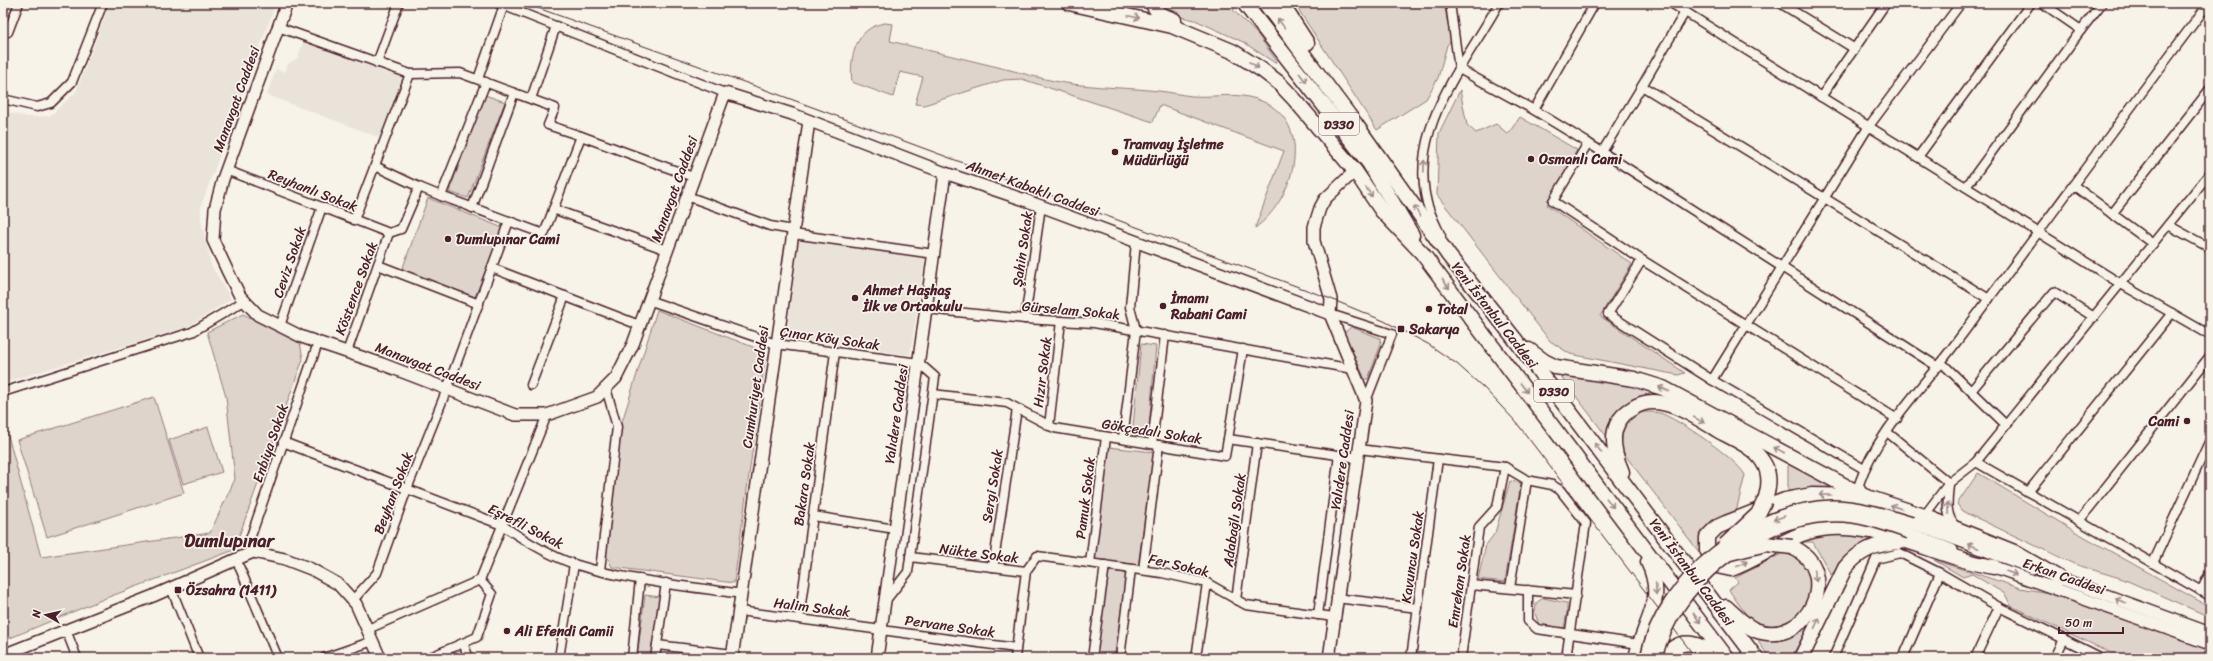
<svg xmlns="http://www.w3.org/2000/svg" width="2213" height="661" viewBox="0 0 2213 661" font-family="Sriracha,sans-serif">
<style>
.built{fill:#eae3da}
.green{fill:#ded4cc;stroke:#947a7c}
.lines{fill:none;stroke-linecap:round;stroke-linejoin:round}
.street-casing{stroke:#4a1f2b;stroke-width:11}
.secondary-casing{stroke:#4a1f2b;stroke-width:14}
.highway-casing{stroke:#4a1f2b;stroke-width:17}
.street{stroke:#f7f3e8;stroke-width:8}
.secondary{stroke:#f7f3e8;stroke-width:11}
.highway{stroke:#f7f3e8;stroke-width:14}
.tram{stroke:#4a1f2b;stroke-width:1}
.secondary-bridge-casing{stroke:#4a1f2b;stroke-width:14;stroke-linecap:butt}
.highway-bridge-casing{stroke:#4a1f2b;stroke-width:17;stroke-linecap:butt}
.secondary-bridge{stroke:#f7f3e8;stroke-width:11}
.highway-bridge{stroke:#f7f3e8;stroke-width:14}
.oneway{stroke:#a0898a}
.poi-dot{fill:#4a1f2b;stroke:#f7f3e8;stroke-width:1.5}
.labels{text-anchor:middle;stroke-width:3.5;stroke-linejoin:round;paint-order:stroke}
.shield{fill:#f7f3e8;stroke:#7e5f64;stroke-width:1}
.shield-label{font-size:13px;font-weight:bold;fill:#4a1f2b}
.street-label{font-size:14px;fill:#4a1f2b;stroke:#f7f3e8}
.poi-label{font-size:14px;font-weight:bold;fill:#4a1f2b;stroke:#f7f3e8;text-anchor:start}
.district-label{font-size:18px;font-weight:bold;fill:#4a1f2b;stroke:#f7f3e8}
</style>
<rect width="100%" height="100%" fill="#f7f3e8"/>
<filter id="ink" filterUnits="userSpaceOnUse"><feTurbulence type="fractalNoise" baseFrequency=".025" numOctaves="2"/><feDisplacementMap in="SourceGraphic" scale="8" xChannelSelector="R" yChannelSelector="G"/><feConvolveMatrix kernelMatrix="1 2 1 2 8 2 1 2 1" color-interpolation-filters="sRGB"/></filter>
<g filter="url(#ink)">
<g class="built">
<path d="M110,3H276L201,206V220L211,265L231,299L187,327L3,383V111L27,117L50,116L76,92Z"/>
<path d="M303,42L403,78L381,138L267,95L276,69L284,72L288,64L298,58Z"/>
<path d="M799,239L925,258L910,355L786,338Z"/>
</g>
<g class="green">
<path d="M1157,3H1235L1237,6L1233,10L1258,35L1276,60L1275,63L1243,42L1195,20L1172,15Z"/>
<path d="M1294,3H1444L1451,41L1447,45L1438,78L1426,99L1377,130Z"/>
<path d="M885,23L893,24L890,41C930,51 970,60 1010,70C1033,76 1057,83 1081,85C1107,88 1133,88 1159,91C1170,92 1181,95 1192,96C1219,98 1239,90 1266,103C1316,129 1292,202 1255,228L1284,151L1160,105L1153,122L1022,79L1003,80L924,105L915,104L923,77L900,72L893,97L852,82C849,57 856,27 885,23Z"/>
<path d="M1460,90L1467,125L1476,133L1496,124L1508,134L1520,117L1577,150L1547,205L1632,264L1600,316L1685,373L1678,375L1570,354L1550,341L1437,195L1439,133Z"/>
<path d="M485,95L505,102L468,198L449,192Z"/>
<path d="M428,198L503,228L475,297L402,270Z"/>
<path d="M657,310L766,352L734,583L612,567L606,554L621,425Z"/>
<path d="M243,314L300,343L303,359L234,550L106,598L3,641V417L41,557L210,533L235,479L226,397L207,332Z"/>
<path d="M1351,327L1380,338L1381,344L1368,379H1365L1344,333Z"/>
<path d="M1141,344L1156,346L1148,438L1132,437Z"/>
<path d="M1564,375L1624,382L1656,392L1657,394C1625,399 1620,409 1607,437L1562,378Z"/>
<path d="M154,397L184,493L47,537L17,440Z"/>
<path d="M1644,412C1650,412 1654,412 1660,413C1678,419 1736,458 1745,475L1736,512L1699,552L1622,451C1620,432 1625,418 1644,412Z"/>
<path d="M208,427L222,472L183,484L169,440Z"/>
<path d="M1108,447L1154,452L1138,566L1094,560Z"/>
<path d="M1788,463L1833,487L1788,491Z"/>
<path d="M1978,473L2076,532L2210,607V617L2123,579L2074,564L1962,511L1957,504Z"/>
<path d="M1510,481L1521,483L1505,582L1478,579L1486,545L1495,533Z"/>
<path d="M1853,534L1872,540L1850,554L1831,575L1813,542H1798L1820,535Z"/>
<path d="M1787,551C1832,573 1808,635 1764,625C1761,624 1756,624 1753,622C1744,613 1736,600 1729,590L1738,582L1735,578Z"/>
<path d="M1934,560L2020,588L2049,593L2085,604L2210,650V658H2122L2011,606L2005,594L1972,574L1963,577Z"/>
<path d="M1109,571L1127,573L1114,658H1096Z"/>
<path d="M645,595L660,597L651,658H637Z"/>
<path d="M1543,598L1567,603V612L1564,628L1539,625L1535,613L1536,603Z"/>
<path d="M1804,627L1807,629L1791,658H1770L1759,643V637L1796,633Z"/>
</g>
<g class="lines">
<g class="street-casing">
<g id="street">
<path d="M497,3L725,93"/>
<path d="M1450,3L1459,69"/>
<path d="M1671,3L2121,284L2210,335"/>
<path d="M1780,3L1855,49"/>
<path d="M2042,3L2081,30L2102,3"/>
<path d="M1685,12L1642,86L1989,299"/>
<path d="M278,27L410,74L460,73L555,108L548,125L581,136"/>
<path d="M3,30L8,32L19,3"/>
<path d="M377,63L399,3"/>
<path d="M1459,69L1534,110L1588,143L1553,201L1642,260L1608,314L1712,380L1864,469"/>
<path d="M478,79L504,5"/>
<path d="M1821,97L1886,3"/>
<path d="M3,99L37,107L51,103L72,82L103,3"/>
<path d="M531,99L556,26"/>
<path d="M1534,110L1595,3"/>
<path d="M1588,143L1602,152L1642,86"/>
<path d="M1602,152L1938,367"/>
<path d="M1918,157L2031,3"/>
<path d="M375,166L419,187"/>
<path d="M226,170L389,233"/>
<path d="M2073,185L2153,244"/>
<path d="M1966,187L2081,30"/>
<path d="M441,196L486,82"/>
<path d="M687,196L770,226L793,230"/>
<path d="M472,208L514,93"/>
<path d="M553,209L667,250"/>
<path d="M2112,214L2210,89"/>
<path d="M354,220L410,74"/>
<path d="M2168,225L2210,248"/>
<path d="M793,234L934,254"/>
<path d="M1441,236C1436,225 1430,214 1427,203C1408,127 1465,65 1499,3"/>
<path d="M1642,260L1897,419"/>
<path d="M378,265L479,304"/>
<path d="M492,268L639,325"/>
<path d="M648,300L776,344L919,363L935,377L908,572L886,600"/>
<path d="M927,309L1025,319L1094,323L1353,369"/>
<path d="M1330,314L1392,334L1366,401"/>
<path d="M1025,319L1041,206"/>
<path d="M280,326L322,207"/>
<path d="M347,352L389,233L401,229L419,187L441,196L544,234L581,136L693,177"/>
<path d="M1941,362L2006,425"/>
<path d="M1712,380L1869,126L1961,3"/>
<path d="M531,385L565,296"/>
<path d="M1971,391L2054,292L2094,317"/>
<path d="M3,392L192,332L244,301"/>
<path d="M933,394L1007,403L1054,428L1225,456L1228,439L1358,458"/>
<path d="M1049,426L1061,321"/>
<path d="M1887,432L1949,483"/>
<path d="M1123,439L1136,330L1130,307L1136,242"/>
<path d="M1228,439L1243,349"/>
<path d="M283,442L502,525C525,541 548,555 574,564C628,581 686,586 742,594"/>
<path d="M1152,444L1165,335"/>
<path d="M1359,449L1505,467L1527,480L1510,588"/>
<path d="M1976,462L2210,596"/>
<path d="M1527,480L1552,485L1560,490L1586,523L1566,658"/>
<path d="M1949,484C1948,500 1944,514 1956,527"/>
<path d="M2028,492L2172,313"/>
<path d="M1863,495L1859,484C1877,431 1925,385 1958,340C2042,228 2124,115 2209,3"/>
<path d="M813,516L895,529"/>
<path d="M1924,516L1949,483L1976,462L2210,173"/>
<path d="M2079,521L2210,356"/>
<path d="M253,552L250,539L318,343"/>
<path d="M910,557L1026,571L1037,556L1162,573L1207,583L1246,605L1334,617"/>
<path d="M236,559L278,658"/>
<path d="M1090,563L1106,437"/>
<path d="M2153,563L2210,440"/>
<path d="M993,567L1017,409"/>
<path d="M600,570L617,427L606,388"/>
<path d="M1143,570L1159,445"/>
<path d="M1471,585L1576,595"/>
<path d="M171,588L199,658"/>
<path d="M1528,590V621L1537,629L1639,644"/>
<path d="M2201,591L2210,573"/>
<path d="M1336,598L1418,608"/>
<path d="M353,600L377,573L407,489L447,389L509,221"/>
<path d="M1236,600L1257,443"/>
<path d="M1999,607L2102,658"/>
<path d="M739,611L1016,648"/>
<path d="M1318,615L1339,455"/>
<path d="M799,619L835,352"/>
<path d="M368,629L480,580L547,415"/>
<path d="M66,630L77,658"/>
<path d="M463,643L469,658"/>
<path d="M657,645L733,654"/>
<path d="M324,658L373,641"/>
<path d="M428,658L477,637L492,594L480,580"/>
<path d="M559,658L574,564"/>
<path d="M632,658L640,579"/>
<path d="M655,658L666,583"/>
<path d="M1015,658L1026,571"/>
<path d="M1092,658L1105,565"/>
<path d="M1120,658L1131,569"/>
<path d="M1196,658L1207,583"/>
<path d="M1411,658L1438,459"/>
<path d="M1461,658L1479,527L1497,507L1505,467"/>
<path d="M1833,658L1876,559L1900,553L1940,573L1999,607L1975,658"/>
<path d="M1903,658L1940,573"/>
<path d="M2055,658L2064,639"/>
</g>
</g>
<g class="secondary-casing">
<g id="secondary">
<path d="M287,3L223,179L215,209L213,240L227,270L240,296L258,315L302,337L382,364L515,415H547L597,397L616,378L633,344L725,93L792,114L945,173L1022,199L1330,314"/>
<path d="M1912,523L2033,568"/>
<path d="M1909,533L1952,550"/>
<path d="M1986,564L2210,644"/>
<path d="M2051,575L2210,633"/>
<path d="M3,655L153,596L253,552L285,559L311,569L338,584L356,604L380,658"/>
<path d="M732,658L809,121"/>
<path d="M877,658L945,173"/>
<path d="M1329,658L1366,401L1330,314L1331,299L1314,241V227L1320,208L1325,199L1355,171"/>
</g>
</g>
<g class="highway-casing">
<g id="highway">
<path d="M1069,3L1172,26L1232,51L1262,70L1279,83L1295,100L1355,171L1382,211L1422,253L1727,658"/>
<path d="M1152,3L1159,14L1174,20"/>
<path d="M1244,3L1369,163L1412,235"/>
<path d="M1265,3L1354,122L1449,256L1514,338L1756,658"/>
<path d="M1281,3L1307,43"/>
<path d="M1529,350L1544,361L1556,367L1634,379L1663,388L1864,496L1924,516L2014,552L2059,578"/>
<path d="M1622,472C1612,449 1607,423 1633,408C1641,403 1652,401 1662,403C1682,407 1702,421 1719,431C1734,439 1754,447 1763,462C1771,474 1769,488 1765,500"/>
<path d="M1863,496L1812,495L1785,500L1726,523L1717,527L1707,537V550L1717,566L1731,569C1758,560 1780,540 1808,532C1870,514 1934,558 1994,567"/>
<path d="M1726,607C1735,615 1744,625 1755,630C1808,650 1844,570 1792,547"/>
<path d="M1636,658C1644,620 1667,601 1648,562"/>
<path d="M1665,658C1679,634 1702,644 1719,658"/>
<path d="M1801,658L1845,568C1859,551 1875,544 1898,542"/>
</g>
</g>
<use href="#street" class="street"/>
<use href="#secondary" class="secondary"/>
<use href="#highway" class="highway"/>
<path class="tram" d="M524,3L777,94L1331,299L1384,321L1428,344L1457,364L1485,389L1516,422L1696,658"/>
<g class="secondary-bridge-casing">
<g id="secondary-bridge">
<path d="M1646,658C1662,579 1752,508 1832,506C1860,506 1886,515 1912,523"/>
<path d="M1656,658C1674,584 1753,520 1829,516C1856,514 1884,524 1909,533"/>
</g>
</g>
<g class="highway-bridge-casing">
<g id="highway-bridge">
<path d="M1725,545L1758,514L1765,500"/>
<path d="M1730,553L1766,544L1792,547"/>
</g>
</g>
<use href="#secondary-bridge" class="secondary-bridge"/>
<use href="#highway-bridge" class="highway-bridge"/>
</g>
<defs><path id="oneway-shaft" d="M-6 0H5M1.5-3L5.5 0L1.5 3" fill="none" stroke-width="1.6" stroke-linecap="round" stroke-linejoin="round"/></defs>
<g class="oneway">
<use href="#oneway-shaft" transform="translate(1134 17) rotate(12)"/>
<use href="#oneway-shaft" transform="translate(1281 23) rotate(-126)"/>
<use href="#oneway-shaft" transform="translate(1254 65) rotate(32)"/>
<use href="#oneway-shaft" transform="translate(1303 78) rotate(52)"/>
<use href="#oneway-shaft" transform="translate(1424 166) rotate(-89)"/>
<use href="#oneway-shaft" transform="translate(1369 192) rotate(56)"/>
<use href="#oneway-shaft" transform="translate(1417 211) rotate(-125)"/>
<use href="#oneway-shaft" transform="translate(1446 284) rotate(53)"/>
<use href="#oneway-shaft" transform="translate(1524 388) rotate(53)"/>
<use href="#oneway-shaft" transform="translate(1664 389) rotate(-156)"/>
<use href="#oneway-shaft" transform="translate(1699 420) rotate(28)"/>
<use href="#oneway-shaft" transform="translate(1598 448) rotate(-127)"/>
<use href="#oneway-shaft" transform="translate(1779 450) rotate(-152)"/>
<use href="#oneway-shaft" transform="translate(1825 495) rotate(-180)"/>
<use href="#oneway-shaft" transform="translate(1610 503) rotate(53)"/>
<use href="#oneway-shaft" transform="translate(1896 507) rotate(-161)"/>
<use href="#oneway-shaft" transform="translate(1948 508) rotate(-94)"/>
<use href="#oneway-shaft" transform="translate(1779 518) rotate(160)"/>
<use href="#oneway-shaft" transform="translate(1973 546) rotate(-159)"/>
<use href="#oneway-shaft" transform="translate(1742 564) rotate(-26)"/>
<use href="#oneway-shaft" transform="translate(2011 573) rotate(19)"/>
<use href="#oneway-shaft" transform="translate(1815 576) rotate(76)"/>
<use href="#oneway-shaft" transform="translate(1656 589) rotate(87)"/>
<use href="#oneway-shaft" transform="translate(2121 601) rotate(-160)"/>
<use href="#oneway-shaft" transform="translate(1697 618) rotate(53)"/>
<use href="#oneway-shaft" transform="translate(1817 623) rotate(-65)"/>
</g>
</g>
<g class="poi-dot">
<circle cx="1115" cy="152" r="4"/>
<circle cx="1531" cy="159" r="4"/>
<circle cx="448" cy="239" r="4"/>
<circle cx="855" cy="298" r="4"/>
<circle cx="1163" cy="306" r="4"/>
<circle cx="1429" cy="309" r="4"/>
<rect x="1397" y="325" width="8" height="8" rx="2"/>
<circle cx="2187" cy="421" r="4"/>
<rect x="174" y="586" width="8" height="8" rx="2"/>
<circle cx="507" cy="631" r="4"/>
</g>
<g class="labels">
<g class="shield">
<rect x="1319" y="113" width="40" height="22" rx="3"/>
<rect x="1534" y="380" width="40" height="22" rx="3"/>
</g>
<g class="shield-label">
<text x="1339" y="129">D330</text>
<text x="1554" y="396">D330</text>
</g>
<g class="street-label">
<text transform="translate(236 99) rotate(-70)" y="5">Manavgat Caddesi</text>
<text transform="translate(1033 188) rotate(20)" y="5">Ahmet Kabaklı Caddesi</text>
<text transform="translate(674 189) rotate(-70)" y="5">Manavgat Caddesi</text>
<text transform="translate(313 190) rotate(21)" y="5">Reyhanlı Sokak</text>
<text transform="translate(1022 249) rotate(-82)" y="5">Şahin Sokak</text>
<text transform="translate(289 262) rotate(-71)" y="5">Ceviz Sokak</text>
<text transform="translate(356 288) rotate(-70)" y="5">Köstence Sokak</text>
<text transform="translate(1071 310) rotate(5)" y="5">Gürselam Sokak</text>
<text transform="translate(1495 315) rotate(52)" y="5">Yeni İstanbul Caddesi</text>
<text transform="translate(830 338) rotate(8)" y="5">Çınar Köy Sokak</text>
<text transform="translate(428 366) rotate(21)" y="5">Manavgat Caddesi</text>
<text transform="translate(1042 372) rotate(-83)" y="5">Hızır Sokak</text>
<text transform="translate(755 387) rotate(-82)" y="5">Cumhuriyet Caddesi</text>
<text transform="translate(896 414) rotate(-82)" y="5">Yalıdere Caddesi</text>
<text transform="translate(1152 431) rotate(9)" y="5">Gökçedalı Sokak</text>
<text transform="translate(270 443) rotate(-71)" y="5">Enbiya Sokak</text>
<text transform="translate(1342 460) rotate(-82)" y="5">Yalıdere Caddesi</text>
<text transform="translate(804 484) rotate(-82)" y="5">Bakara Sokak</text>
<text transform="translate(992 486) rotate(-81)" y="5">Sergi Sokak</text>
<text transform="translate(393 493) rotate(-69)" y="5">Beyhan Sokak</text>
<text transform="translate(1085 498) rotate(-83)" y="5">Pamuk Sokak</text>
<text transform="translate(1234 520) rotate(-82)" y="5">Adabağlı Sokak</text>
<text transform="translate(526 526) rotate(27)" y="5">Eşrefli Sokak</text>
<text transform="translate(979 553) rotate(7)" y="5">Nükte Sokak</text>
<text transform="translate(1412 557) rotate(-82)" y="5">Kavuncu Sokak</text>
<text transform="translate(1179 565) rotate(13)" y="5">Fer Sokak</text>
<text transform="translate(1692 572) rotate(53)" y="5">Yeni İstanbul Caddesi</text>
<text transform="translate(2064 576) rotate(19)" y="5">Erkan Caddesi</text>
<text transform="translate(1459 581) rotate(-82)" y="5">Emrehan Sokak</text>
<text transform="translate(812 607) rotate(7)" y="5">Halim Sokak</text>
<text transform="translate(950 626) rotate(8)" y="5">Pervane Sokak</text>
</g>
<g class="poi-label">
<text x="1123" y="149">Tramvay İşletme<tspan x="1123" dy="16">Müdürlüğü</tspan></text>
<text x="1539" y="164">Osmanlı Cami</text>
<text x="456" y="244">Dumlupınar Cami</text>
<text x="863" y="295">Ahmet Haşhaş<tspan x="863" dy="16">İlk ve Ortaokulu</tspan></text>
<text x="1171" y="303">İmamı<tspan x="1171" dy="16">Rabani Cami</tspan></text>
<text x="1437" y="314">Total</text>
<text x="1409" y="334">Sakarya</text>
<text x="2179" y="426" text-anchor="end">Cami</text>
<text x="186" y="595">Özsahra (1411)</text>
<text x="515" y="636">Ali Efendi Camii</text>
</g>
<g class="district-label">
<text x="229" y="547">Dumlupınar</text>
</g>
</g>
<rect width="2213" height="661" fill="none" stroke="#f7f3e8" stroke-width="16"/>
<rect x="8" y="8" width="2197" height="645" fill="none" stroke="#4a1f2b" stroke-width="1.5" filter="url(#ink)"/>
<g transform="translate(46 615) rotate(278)" stroke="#f7f3e8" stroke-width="3" paint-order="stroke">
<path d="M0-3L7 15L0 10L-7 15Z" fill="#4a1f2b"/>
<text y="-6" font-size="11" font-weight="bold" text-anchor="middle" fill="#4a1f2b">N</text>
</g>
<path d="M2059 627v6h64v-6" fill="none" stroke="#4a1f2b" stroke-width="2"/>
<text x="2065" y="627" font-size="12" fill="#4a1f2b" stroke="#f7f3e8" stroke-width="3" paint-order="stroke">50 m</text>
</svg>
